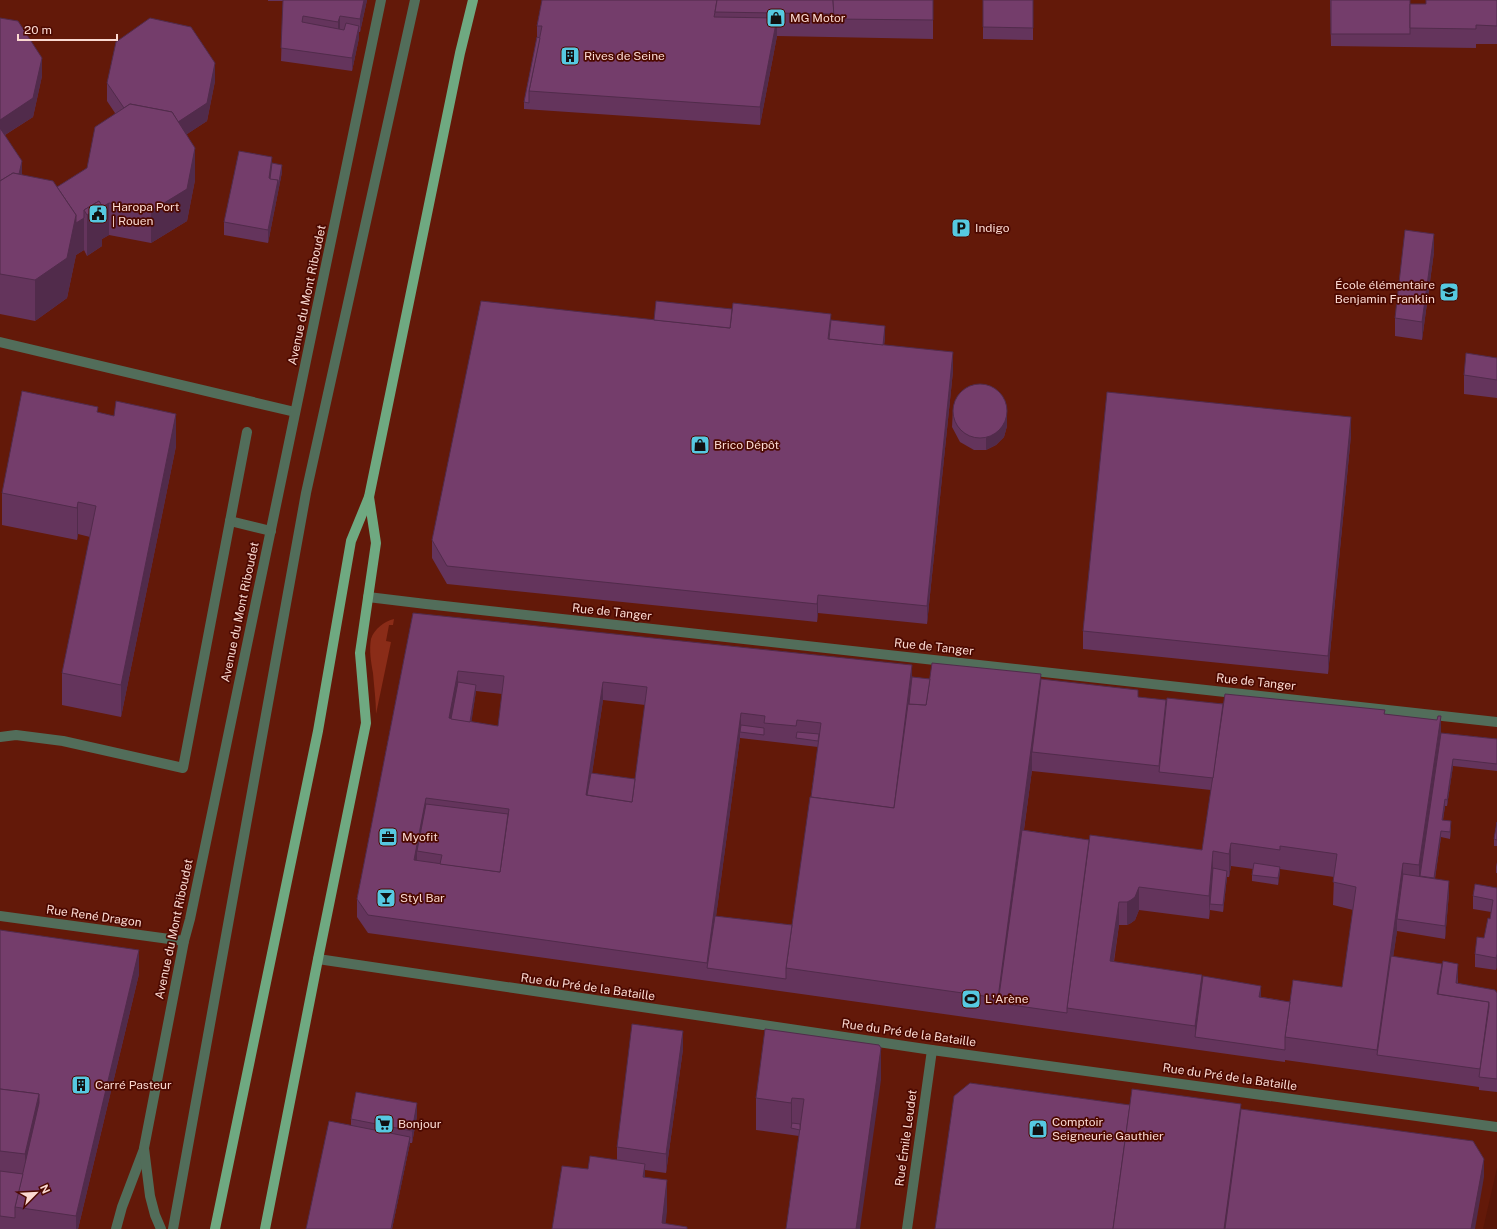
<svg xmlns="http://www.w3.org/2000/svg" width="1497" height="1229" viewBox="0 0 1497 1229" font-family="'Public Sans',sans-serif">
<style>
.built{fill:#631909}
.green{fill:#8a2c18}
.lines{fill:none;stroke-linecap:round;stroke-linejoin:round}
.service{stroke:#526d5a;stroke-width:10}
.minor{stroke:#526d5a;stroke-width:10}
.tertiary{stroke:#526d5a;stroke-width:10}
.primary{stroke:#6fa981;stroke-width:10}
.wall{fill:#64345c;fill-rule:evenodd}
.shaded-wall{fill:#512b4b}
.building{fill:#743d6b;stroke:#512b4b;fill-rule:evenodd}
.labels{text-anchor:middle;stroke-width:3.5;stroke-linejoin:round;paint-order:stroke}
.poi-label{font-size:12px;fill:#fbd9d1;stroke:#4c0900;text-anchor:start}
.street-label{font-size:12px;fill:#fbd9d1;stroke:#4c0900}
</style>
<rect width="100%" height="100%" fill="#581608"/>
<path class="built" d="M0,0H1497V1168L1483,1229H0Z"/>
<path class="green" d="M394,619L393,625H389L386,641L391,642L376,714C376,700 374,687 373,673C371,662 369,650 371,639C374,629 385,621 394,619Z"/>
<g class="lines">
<g class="service">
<path d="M0,342L295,412"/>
<path d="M230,521L271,531"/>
<path d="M0,737L16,735L63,741L183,768L247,432"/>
<path d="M173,1229L306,493L415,0"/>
</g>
<g class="minor">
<path d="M368,597L426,604L1497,722"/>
<path d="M0,916L184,941"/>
<path d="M318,959L932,1050L1497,1127"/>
<path d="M907,1229L932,1050"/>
</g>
<g class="tertiary">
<path d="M116,1229L122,1207L144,1149"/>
<path d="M161,1229L155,1215L150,1196L144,1148L184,941L190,919L381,0"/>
</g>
<g class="primary">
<path d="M215,1229L318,731L351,541L369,497L460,53L473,0"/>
<path d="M265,1229L318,959L366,723L360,653L376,543L369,497"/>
</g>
</g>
<g class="wall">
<path d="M268,0H367L360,32H359V38L352,71L281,61L283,1H268Z"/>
<path d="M542,0H933V39L777,36L760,125L524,109V102L537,37V26Z"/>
<path d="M983,0H1033V40L983,39Z"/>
<path d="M1330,0L1410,4H1426L1497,0V44H1476V48L1331,46Z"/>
<path d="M0,18L42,76L33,117L5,135L22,174L21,175L57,187L87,168L115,113L107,101V83L215,81L207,121L187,134L195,180L187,221L151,243L109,235L102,239V246L87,256L84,250L76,255L67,298L35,321L0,314Z"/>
<path d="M272,163L282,172L268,243L224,235V222Z"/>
<path d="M1434,252L1422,340L1395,336V318Z"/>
<path d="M654,320H831L885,338L884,345L953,371L927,624L818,613L817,622L447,584L432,558V540Z"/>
<path d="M1497,358V398L1464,394V375Z"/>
<path d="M953,408L1007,426L1004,437L996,445L986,450H974L960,442L952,427Z"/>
<path d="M98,412L176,446L121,717L62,705V673L90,537L78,534L77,540L2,525V493Z"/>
<path d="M1351,435L1328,674L1083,649V631Z"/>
<path d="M413,613L930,679H1041L1138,697L1166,700L1385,714L1441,733L1497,739V771L1453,766L1447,806H1445L1443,820L1451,827L1450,839L1441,837L1435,879L1449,893L1445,939L1397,931L1393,957L1442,969L1458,976V983L1497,993V1092L1479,1090V1087L1285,1060V1062L368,933L357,917V899ZM476,691L502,694L498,726L471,722ZM603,700L645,705L635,779L592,773ZM740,738L818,747L792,925L716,916ZM1032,770V771L1211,790L1202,850L1089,840L1024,830ZM1231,866L1253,869L1252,875V881L1278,885L1280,869L1334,877L1333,905L1353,910L1342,987L1290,1002L1202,986L1114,962L1119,925H1127L1131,923L1135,920L1139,910L1209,919L1210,910L1223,912L1227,877H1229Z"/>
<path d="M1497,822V846H1494V839Z"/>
<path d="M1497,862V873H1496V867Z"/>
<path d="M1497,888V966L1496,970L1475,967V954L1484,938L1490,919L1491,912L1473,909V896Z"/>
<path d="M0,930L139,974L78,1229H0Z"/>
<path d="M683,1049L666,1173L645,1170V1178L667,1212L552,1229L588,1169L617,1160V1147Z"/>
<path d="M881,1080L799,1136L756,1130V1098Z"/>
<path d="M417,1116L412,1143H410L392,1229H306L351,1126V1119Z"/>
</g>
<g class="shaded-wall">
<path d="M364,0H367L360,32V19Z"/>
<path d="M340,16V29L338,34V22Z"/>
<path d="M777,18V36L760,125V107Z"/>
<path d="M359,26V38L352,71V58Z"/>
<path d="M42,58V76L33,117L0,138V120Z"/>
<path d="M215,63V81L207,121L172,144V126Z"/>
<path d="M195,148V180L187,221L151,243V211Z"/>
<path d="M272,157V169L269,184V178Z"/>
<path d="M22,161V174L13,214L0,222Z"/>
<path d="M282,165V172L268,243V230L278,180Z"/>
<path d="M109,203V235L102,239V246L87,256V215L102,206Z"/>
<path d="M76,215V255L67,298L35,321V280Z"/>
<path d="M84,218V250L76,255V223Z"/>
<path d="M1434,234V252L1422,340V322Z"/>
<path d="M885,326V338L882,363V351Z"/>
<path d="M953,352V371L927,624V606Z"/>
<path d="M176,414V446L121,717V685Z"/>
<path d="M1007,414V426L1004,437L996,445L986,450V438Z"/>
<path d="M1351,417V435L1328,674V656Z"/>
<path d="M78,502V534L77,540V508Z"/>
<path d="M818,595V613L817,622V604Z"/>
<path d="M912,665V683L894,813Z"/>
<path d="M458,671V689L450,730L449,718Z"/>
<path d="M1041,674V697L1032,752V770L1000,1004L998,1003V998Z"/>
<path d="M603,682V700L588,801L586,795Z"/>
<path d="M476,685V691L469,739V733Z"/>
<path d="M741,713V732H740V738L709,969L707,968V963Z"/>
<path d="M1441,716V740L1419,882V865Z"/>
<path d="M1453,759V766L1447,806V800Z"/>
<path d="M426,798V816L417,851V862L414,860Z"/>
<path d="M1445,799V806L1442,826V820Z"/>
<path d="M1451,821V827L1450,839V832Z"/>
<path d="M1441,831V837L1433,890V884Z"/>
<path d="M1231,843V866L1229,877V854Z"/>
<path d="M1213,851V874L1210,904L1209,919V896Z"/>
<path d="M1403,863V886L1397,919V931L1379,1055H1377V1050Z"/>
<path d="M1280,867V873L1278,885V878Z"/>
<path d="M1227,871V877L1223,912V905Z"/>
<path d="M1449,881V893L1445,939V926Z"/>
<path d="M1139,887V910L1135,920L1131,923L1127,925V902Z"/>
<path d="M1119,902V925L1110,985V961Z"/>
<path d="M139,950V974L78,1229H76V1216Z"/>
<path d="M1497,954V966L1496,970V958Z"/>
<path d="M1442,964V982L1439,1000L1437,994Z"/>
<path d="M1458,964V976L1456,996V983Z"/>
<path d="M1202,975V998L1195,1037V1026Z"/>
<path d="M1261,986V998L1259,997Z"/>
<path d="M1489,1002V1020L1480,1077V1069Z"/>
<path d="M683,1031V1049L666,1173V1154Z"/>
<path d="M881,1048V1080L860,1229H856Z"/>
<path d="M39,1094V1126L25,1174V1154Z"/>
<path d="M792,1098V1128H791V1103Z"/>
<path d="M417,1103V1116L412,1143V1131Z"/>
<path d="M1241,1104V1127L1227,1229H1224Z"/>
<path d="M410,1137V1143L392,1229H391Z"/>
<path d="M1484,1159V1177L1475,1229H1471Z"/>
<path d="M645,1164V1196L643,1177Z"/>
<path d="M667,1180V1212L665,1229L662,1223Z"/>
</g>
<g class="building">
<path d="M283,0H364L360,19L340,16L338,22L303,16L302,22L344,30L346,23L359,26L352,58L281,48Z"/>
<path d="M542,0H717L715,12L714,17L777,18L760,107L529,91L542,26H537Z"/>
<path d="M717,0H833L834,14L715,12Z"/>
<path d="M833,0H933V20L834,19Z"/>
<path d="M983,0H1033V28L983,27Z"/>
<rect x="1331" y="0" width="79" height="34"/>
<path d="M1426,0H1497V26L1476,25V29L1410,28V4H1426Z"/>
<path d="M0,18L18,21L42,58L33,98L0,120Z"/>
<path d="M150,18L191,27L215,63L207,103L178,122L172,112L130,104L124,108L107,83L116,42Z"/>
<path d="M537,37L540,38L529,91V103L524,102Z"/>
<path d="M130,104L172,112L195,148L187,189L151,211L109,203L102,207V206L99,201L84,210V218L76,223V215L57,187L87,168L95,127Z"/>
<path d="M0,128L22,161L19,174L13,173L0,181Z"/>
<path d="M239,151L272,157L269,178L278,180L268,230L224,222Z"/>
<path d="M272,163L282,165L278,187V180L270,179Z"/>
<path d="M13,173L53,181L76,215L67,258L35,280L0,274V181Z"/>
<path d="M99,201L102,206L87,215L84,210Z"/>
<path d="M1405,230L1434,234L1422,322L1395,318Z"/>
<path d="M481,301L730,328L733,303L831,314L828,339L953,352L927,606L818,595L817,604L447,566L432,540Z"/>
<path d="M656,301L732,309L730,328L654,320Z"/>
<path d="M831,320L885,326L883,345L829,339Z"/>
<path d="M1466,353L1497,358V380L1464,375Z"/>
<circle cx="980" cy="411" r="27"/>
<path d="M22,391L98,407L97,412L114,416L116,401L176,414L121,685L62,673L96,506L78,502L77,508L2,493Z"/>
<path d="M1107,392L1351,417L1328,656L1083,631Z"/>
<path d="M413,613L912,665L894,808L811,797L821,723L797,720L796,726L764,723L765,716L741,713L707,963L368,915L357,899ZM458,671L504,676L498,726L449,718ZM603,682L647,687L632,802L586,795ZM426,798L509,809L500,872L414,860Z"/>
<path d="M932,663L1041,674L998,998L786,968L810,797L894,808L908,704L926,705Z"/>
<path d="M912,677L930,679L926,705L909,704Z"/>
<path d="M1041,679L1138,690V697L1166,700L1159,766L1032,752Z"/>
<path d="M458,682L476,685L470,722L451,719Z"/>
<path d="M1225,694L1385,710L1384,714L1437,720L1438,716H1441L1419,865L1403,863L1377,1050L1285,1037L1293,980L1342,987L1356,887L1333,882L1337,854L1280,846V850L1231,843L1229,854L1213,851L1209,896L1139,887L1135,897L1131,900L1127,902H1119L1110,961L1202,975L1195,1026L1067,1008L1090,835L1202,850Z"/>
<path d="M1167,698L1223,704L1213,778L1159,772Z"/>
<path d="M741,725L764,728V735L740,732Z"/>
<path d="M797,732L819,734L818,741L796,738Z"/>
<path d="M1441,733L1497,739V764L1453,759L1447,800L1445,799L1442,820L1451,821L1450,832L1441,831L1434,878L1420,876Z"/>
<path d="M591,773L635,779L632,802L587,795Z"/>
<path d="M426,804L508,814L500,872L440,864L442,855L417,851Z"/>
<path d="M1497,822V840L1494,839Z"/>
<path d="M1022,830L1089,840L1067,1008V1013L998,1003Z"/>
<path d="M1254,863L1280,867L1278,878L1252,875Z"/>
<path d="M1213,868L1227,871L1223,905L1210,904Z"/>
<path d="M1403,874L1449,881L1445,926L1397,919Z"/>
<path d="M1475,884L1497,888V954L1496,958L1475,954L1477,937L1484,938L1488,918L1490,919L1493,900L1473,896Z"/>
<path d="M715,916L792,925L786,968V979L707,968Z"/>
<path d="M0,930L139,950L76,1216L15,1207L39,1103V1094L0,1089Z"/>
<path d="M1391,956L1442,964L1437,994L1489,1002L1480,1069L1377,1055Z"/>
<path d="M1443,961L1458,964L1456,983L1495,990L1497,993V1079L1479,1077L1489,1007V1002L1438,994Z"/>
<path d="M1203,976L1261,986L1259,997L1290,1002L1285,1037V1050L1195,1037Z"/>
<path d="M632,1024L683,1031L666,1154L617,1147Z"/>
<path d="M765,1029L879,1045L881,1048L856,1229H786L804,1099L792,1098L791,1103L756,1098Z"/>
<path d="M970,1083L1130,1105L1113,1229H935L954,1096Z"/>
<path d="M0,1089L39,1094L25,1154L0,1151Z"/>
<path d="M1132,1089L1241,1104L1224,1229H1113Z"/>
<path d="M356,1092L417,1103L412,1131L351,1119Z"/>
<path d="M1241,1109L1473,1141L1484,1159L1471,1229H1225Z"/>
<path d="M329,1121L410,1137L391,1229H306Z"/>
<path d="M792,1123L800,1124V1130L791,1128Z"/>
<path d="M590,1156L645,1164L643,1177L667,1180L662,1223L687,1227V1229H552L562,1166L588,1169Z"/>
<path d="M0,1171L23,1174L15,1207V1218L0,1216Z"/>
</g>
<defs>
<g id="shop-square" transform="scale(1)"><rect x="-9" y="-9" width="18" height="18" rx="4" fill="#56c9e1" stroke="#4c0900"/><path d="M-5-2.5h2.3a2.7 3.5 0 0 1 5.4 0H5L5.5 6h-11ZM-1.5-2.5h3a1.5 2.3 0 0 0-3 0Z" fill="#111"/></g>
<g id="building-square" transform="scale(1)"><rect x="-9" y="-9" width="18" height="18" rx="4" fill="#56c9e1" stroke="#4c0900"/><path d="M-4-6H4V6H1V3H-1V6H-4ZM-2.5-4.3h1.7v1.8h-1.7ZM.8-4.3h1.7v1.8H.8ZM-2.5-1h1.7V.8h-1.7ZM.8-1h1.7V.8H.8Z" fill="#111"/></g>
<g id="civic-square" transform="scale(1)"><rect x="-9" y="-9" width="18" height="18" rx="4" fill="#56c9e1" stroke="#4c0900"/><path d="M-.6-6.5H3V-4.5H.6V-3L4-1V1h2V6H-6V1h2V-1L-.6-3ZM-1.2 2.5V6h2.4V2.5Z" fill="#111"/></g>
<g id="parking-square" transform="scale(1)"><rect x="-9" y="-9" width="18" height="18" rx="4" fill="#56c9e1" stroke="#4c0900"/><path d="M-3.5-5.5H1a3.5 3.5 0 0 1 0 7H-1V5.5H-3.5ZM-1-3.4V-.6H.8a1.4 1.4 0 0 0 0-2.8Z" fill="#111"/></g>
<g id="school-square" transform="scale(1)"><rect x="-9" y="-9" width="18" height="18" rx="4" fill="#56c9e1" stroke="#4c0900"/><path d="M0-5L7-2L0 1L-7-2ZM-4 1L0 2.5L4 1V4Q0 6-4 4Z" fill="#111"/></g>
<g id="office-square" transform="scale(1)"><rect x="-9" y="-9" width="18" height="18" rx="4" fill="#56c9e1" stroke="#4c0900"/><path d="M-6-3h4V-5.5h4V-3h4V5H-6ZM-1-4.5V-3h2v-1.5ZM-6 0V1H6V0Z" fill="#111"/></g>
<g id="bar-square" transform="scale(1)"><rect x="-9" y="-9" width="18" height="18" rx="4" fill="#56c9e1" stroke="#4c0900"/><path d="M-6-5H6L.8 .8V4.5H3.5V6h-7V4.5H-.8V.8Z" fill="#111"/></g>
<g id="stadium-square" transform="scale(1)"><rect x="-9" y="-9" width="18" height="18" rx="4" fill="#56c9e1" stroke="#4c0900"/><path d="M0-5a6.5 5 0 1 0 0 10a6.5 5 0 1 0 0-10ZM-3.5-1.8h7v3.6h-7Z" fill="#111"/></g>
<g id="supermarket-square" transform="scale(1)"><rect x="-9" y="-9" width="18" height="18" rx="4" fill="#56c9e1" stroke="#4c0900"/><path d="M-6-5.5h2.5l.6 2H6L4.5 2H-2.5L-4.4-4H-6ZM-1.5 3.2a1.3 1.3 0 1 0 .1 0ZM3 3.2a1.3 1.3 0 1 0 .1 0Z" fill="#111"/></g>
</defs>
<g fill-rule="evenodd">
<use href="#shop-square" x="776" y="18"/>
<use href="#building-square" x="570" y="56"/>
<use href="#civic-square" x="98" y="214"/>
<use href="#parking-square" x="961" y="228"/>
<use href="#school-square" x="1449" y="292"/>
<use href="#shop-square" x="700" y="445"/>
<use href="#office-square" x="388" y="837"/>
<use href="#bar-square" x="386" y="898"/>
<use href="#stadium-square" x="971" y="999"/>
<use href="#building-square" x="81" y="1085"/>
<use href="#supermarket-square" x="384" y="1124"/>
<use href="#shop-square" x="1038" y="1129"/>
</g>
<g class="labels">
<g class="poi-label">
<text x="790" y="22">MG Motor</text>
<text x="584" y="60">Rives de Seine</text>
<text x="112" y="211">Haropa Port<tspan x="112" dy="14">| Rouen</tspan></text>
<text x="975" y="232">Indigo</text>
<text x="1435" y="289" text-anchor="end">École élémentaire<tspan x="1435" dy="14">Benjamin Franklin</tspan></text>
<text x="714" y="449">Brico Dépôt</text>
<text x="402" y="841">Myofit</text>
<text x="400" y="902">Styl Bar</text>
<text x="985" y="1003">L'Arène</text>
<text x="95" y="1089">Carré Pasteur</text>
<text x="1052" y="1126">Comptoir<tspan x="1052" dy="14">Seigneurie Gauthier</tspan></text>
<text x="398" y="1128">Bonjour</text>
</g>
<g class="street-label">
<text transform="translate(307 295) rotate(-78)" y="4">Avenue du Mont Riboudet</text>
<text transform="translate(240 612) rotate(-78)" y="4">Avenue du Mont Riboudet</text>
<text transform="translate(612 612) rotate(6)" y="4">Rue de Tanger</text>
<text transform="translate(934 647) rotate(6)" y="4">Rue de Tanger</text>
<text transform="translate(1256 682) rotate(6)" y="4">Rue de Tanger</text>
<text transform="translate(94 916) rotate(8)" y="4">Rue René Dragon</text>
<text transform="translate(174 929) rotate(-78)" y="4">Avenue du Mont Riboudet</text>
<text transform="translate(588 987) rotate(8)" y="4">Rue du Pré de la Bataille</text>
<text transform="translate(909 1033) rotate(8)" y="4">Rue du Pré de la Bataille</text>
<text transform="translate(1230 1077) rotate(8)" y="4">Rue du Pré de la Bataille</text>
<text transform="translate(906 1138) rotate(-82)" y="4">Rue Émile Leudet</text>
</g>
</g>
<g transform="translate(36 1193) rotate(66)" stroke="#4c0900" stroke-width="3" paint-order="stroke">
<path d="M0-3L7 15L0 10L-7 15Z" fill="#fbd9d1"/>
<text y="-6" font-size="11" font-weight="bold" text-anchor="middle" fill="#fbd9d1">N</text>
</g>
<path d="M18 34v6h99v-6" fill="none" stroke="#fbd9d1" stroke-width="2"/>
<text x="24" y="34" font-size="12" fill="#fbd9d1" stroke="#4c0900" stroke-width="3" paint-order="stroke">20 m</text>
</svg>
